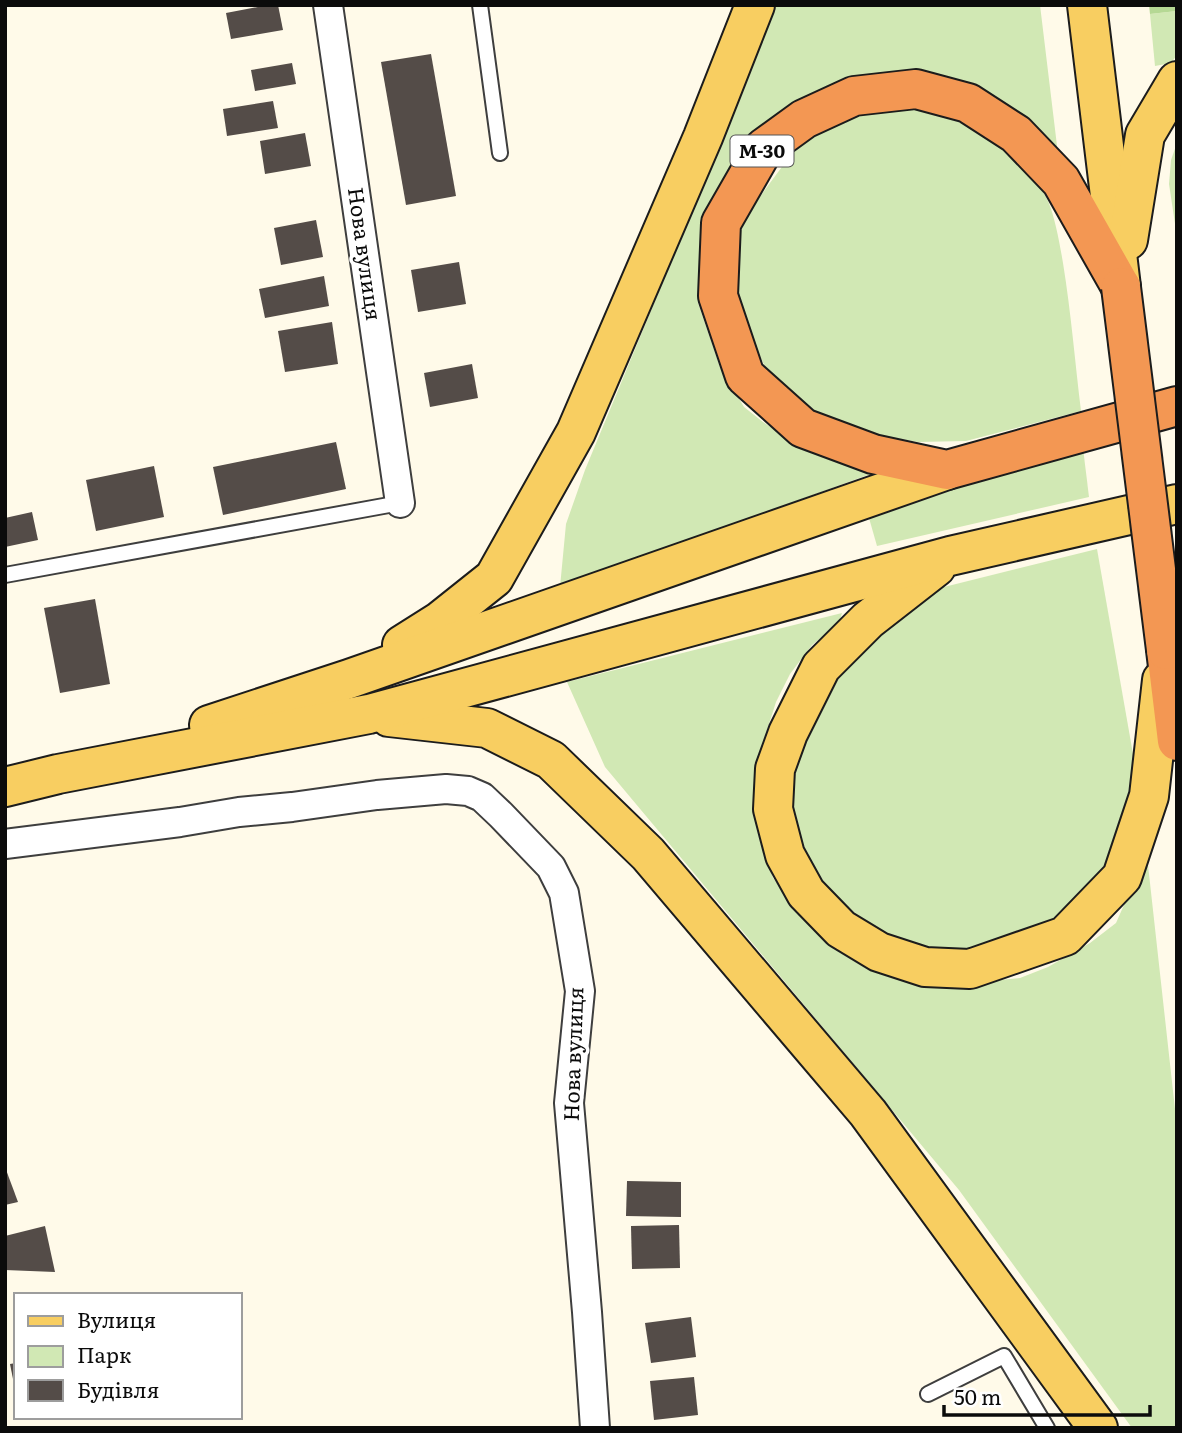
<svg xmlns="http://www.w3.org/2000/svg" width="1182" height="1433" viewBox="0 0 1182 1433" font-family="Literata,serif">
<style>
.green{fill:#d1e8b4}
.forest{fill:#b5d894}
.building{fill:#544c48}
.lines{fill:none;stroke-linecap:round;stroke-linejoin:round}
.lane-casing{stroke:#3e3e3e;stroke-width:18}
.street-casing{stroke:#3e3e3e;stroke-width:32}
.primary-casing{stroke:#1c1c1c;stroke-width:42}
.highway-casing{stroke:#1c1c1c;stroke-width:42}
.lane{stroke:#fff;stroke-width:14}
.street{stroke:#fff;stroke-width:28}
.primary{stroke:#f8ce61;stroke-width:38}
.highway{stroke:#f39753;stroke-width:38}
.highway-bridge-casing{stroke:#1c1c1c;stroke-width:42;stroke-linecap:butt}
.highway-bridge{stroke:#f39753;stroke-width:38}
.labels{text-anchor:middle;stroke-width:7;stroke-linejoin:round;paint-order:stroke}
.shield{fill:#fff;stroke:#545454;stroke-width:2}
.shield-label{font-size:19px;font-weight:bold;fill:#0b0b0b}
.street-label{font-size:21px;fill:#0b0b0b;stroke:#fff}
</style>
<rect width="100%" height="100%" fill="#fffae9"/>
<g class="green">
<path d="M775,5H1040L1058,154L1018,115L992,94L947,80L820,90L703,248L698,303L720,367L744,407L763,422L791,441L876,472L560,587L566,524L585,470L746,81Z"/>
<path d="M1177,11V55L1171,63L1155,66L1150,14Z"/>
<path d="M891,107C903,108 917,107 928,110C971,122 1029,160 1048,201C1055,217 1060,245 1063,263C1071,312 1075,362 1081,411L966,441L918,442L871,434L835,421L799,404L771,379L754,344L740,310L736,285V241L753,206L790,156L819,127L862,110Z"/>
<path d="M1177,143V237L1169,184L1171,160Z"/>
<path d="M1083,448L1089,497L877,546L867,511Z"/>
<path d="M1097,549L1133,754L1130,798L1109,867L1054,922L1023,937L943,955L880,939L821,888L804,858L796,828L792,790L797,754L807,720L855,653L940,588Z"/>
<path d="M842,613L839,623L812,645L790,674L776,702L760,752L755,793L764,849L773,878L803,916L839,952L869,970L896,978L947,985L1020,978L1048,967L1090,943L1116,923L1139,871L1148,865L1177,1127V1428H1132L959,1190L605,767L567,682Z"/>
</g>
<path class="forest" d="M1149,5H1177V11L1150,14Z"/>
<g class="building">
<path d="M268,5H278L283,30L231,39L226,13Z"/>
<path d="M431,54L456,196L406,205L381,62Z"/>
<path d="M292,63L296,84L255,91L251,70Z"/>
<path d="M273,101L278,128L227,136L223,109Z"/>
<path d="M305,133L311,166L265,174L260,141Z"/>
<path d="M316,220L323,257L281,265L274,228Z"/>
<path d="M459,262L466,304L418,312L411,270Z"/>
<path d="M324,276L329,306L265,318L259,289Z"/>
<path d="M332,322L338,364L285,372L278,331Z"/>
<path d="M472,364L478,398L430,407L424,373Z"/>
<path d="M336,442L346,489L223,515L213,467Z"/>
<path d="M154,466L164,517L96,531L86,480Z"/>
<path d="M32,512L38,540L5,547V518Z"/>
<path d="M95,599L110,684L60,693L44,608Z"/>
<path d="M5,1167L18,1202L5,1205Z"/>
<path d="M627,1181L681,1182V1217L626,1216Z"/>
<path d="M679,1225L680,1268L632,1269L631,1226Z"/>
<path d="M45,1226L55,1272L5,1270V1236Z"/>
<path d="M691,1317L696,1357L651,1363L645,1323Z"/>
<path d="M16,1363V1379H13L10,1364Z"/>
<path d="M694,1377L698,1415L654,1420L650,1381Z"/>
</g>
<g class="lines">
<g class="lane-casing">
<g id="lane">
<path d="M480,5L500,153"/>
<path d="M5,575L400,503"/>
<path d="M928,1394L1004,1356L1047,1428"/>
</g>
</g>
<g class="street-casing">
<g id="street">
<path d="M328,5L400,503"/>
<path d="M5,844L180,822L239,812L292,807L377,795L446,789L468,791L482,797L501,815L551,867L564,893L580,991L569,1103L587,1312L595,1428"/>
</g>
</g>
<g class="primary-casing">
<g id="primary">
<path d="M1087,5L1121,287"/>
<path d="M1128,240L1145,135L1177,81"/>
<path d="M936,567L868,620L821,667L788,733L775,769L773,809L785,855L806,893L841,929L879,952L925,967L970,969L1065,936L1122,877L1149,796L1162,680"/>
<path d="M402,645L440,621L494,578L576,432L703,137L755,5"/>
<path d="M389,717L487,728L551,760L648,854L868,1113L1098,1428"/>
<path d="M209,725L349,679L947,470"/>
<path d="M5,787L58,774L369,714L950,556L1177,504"/>
</g>
</g>
<g class="highway-casing">
<g id="highway">
<path d="M1121,287L1061,181L1016,134L968,103L916,89L854,96L804,119L764,148L721,223L718,296L745,376L803,428L873,454L947,470L1177,406"/>
<path d="M1166,650L1177,741"/>
</g>
</g>
<use href="#lane" class="lane"/>
<use href="#street" class="street"/>
<use href="#primary" class="primary"/>
<use href="#highway" class="highway"/>
<g class="highway-bridge-casing">
<path id="highway-bridge" d="M1121,287L1166,650"/>
</g>
<use href="#highway-bridge" class="highway-bridge"/>
</g>
<g class="labels">
<rect class="shield" x="730.5" y="135.5" width="63" height="31" rx="5"/>
<g class="shield-label">
<text x="762" y="158">М-30</text>
</g>
<g class="street-label">
<text transform="translate(364 254) rotate(82)" y="7">Нова вулиця</text>
<text transform="translate(574 1054) rotate(-88)" y="7">Нова вулиця</text>
</g>
</g>
<rect width="1182" height="1433" fill="none" stroke="#0b0b0b" stroke-width="14"/>
<rect x="14" y="1293" width="228" height="126" fill="#ffffff" stroke="#9d9d9d" stroke-width="2"/>
<rect x="28" y="1316" width="35" height="10" fill="#f8ce61" stroke="#9d9d9d" stroke-width="2"/>
<text x="77" y="1328" font-size="21" fill="#0b0b0b">Вулиця</text>
<rect x="28" y="1346" width="35" height="21" fill="#d1e8b4" stroke="#9d9d9d" stroke-width="2"/>
<text x="77" y="1363" font-size="21" fill="#0b0b0b">Парк</text>
<rect x="28" y="1380" width="35" height="21" fill="#544c48" stroke="#9d9d9d" stroke-width="2"/>
<text x="77" y="1398" font-size="21" fill="#0b0b0b">Будівля</text>
<path d="M944 1405v10h206v-10" fill="none" stroke="#0b0b0b" stroke-width="3.5"/>
<text x="954" y="1405" font-size="21" fill="#0b0b0b" stroke="#ffffff" stroke-width="5" paint-order="stroke">50 m</text>
</svg>
